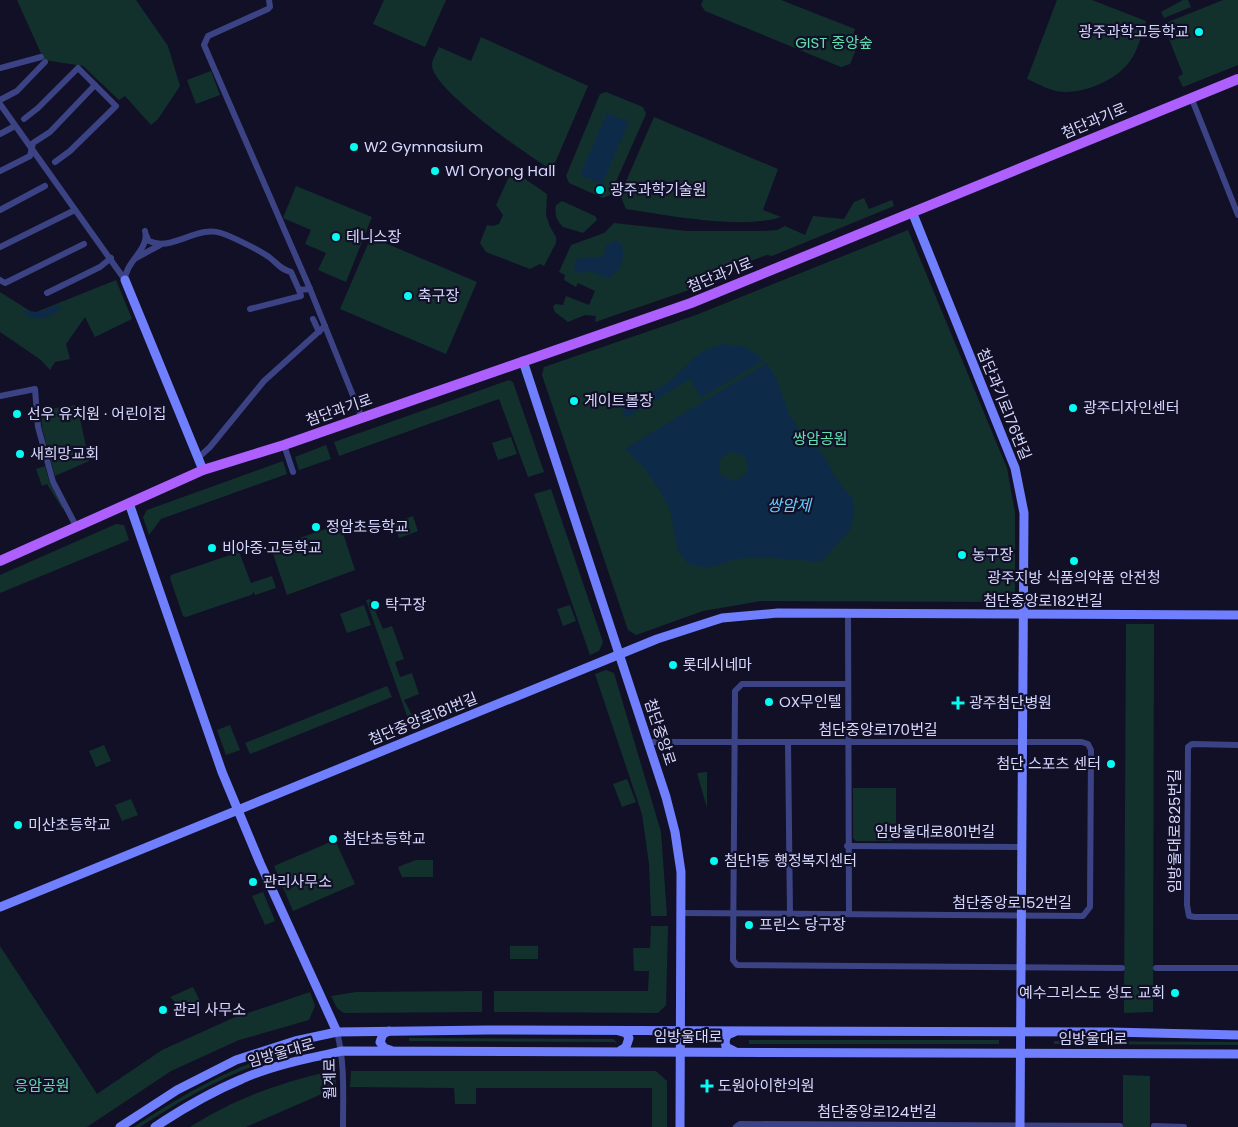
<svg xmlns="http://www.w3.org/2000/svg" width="1238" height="1127" viewBox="0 0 1238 1127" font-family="Poppins,'Noto Sans KR',sans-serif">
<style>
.green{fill:#13312c}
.water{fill:#0d2b49;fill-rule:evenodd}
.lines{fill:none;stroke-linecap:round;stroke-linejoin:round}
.street{stroke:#3c4385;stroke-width:6}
.secondary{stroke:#6f7ffd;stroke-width:9}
.primary{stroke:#ad60fd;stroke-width:10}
.poi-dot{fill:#06fbf3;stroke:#111027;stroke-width:2}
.labels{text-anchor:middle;stroke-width:4.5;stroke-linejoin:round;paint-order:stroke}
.poi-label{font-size:15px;fill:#d7d8fe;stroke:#111027;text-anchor:start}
.park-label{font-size:15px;fill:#63deaf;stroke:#111027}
.street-label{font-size:15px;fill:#d7d8fe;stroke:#111027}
.water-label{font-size:16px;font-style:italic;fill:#67cbfd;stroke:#111027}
</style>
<rect width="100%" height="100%" fill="#111027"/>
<g class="green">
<path d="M17,0H136L168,46L180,86L158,119L151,125L125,96L119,100L83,66L44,60Z"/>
<path d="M384,0H446L425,47L373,24Z"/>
<path d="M703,0H781L855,29L854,33L860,40L850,64L841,67L705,11L701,5Z"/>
<path d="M1057,0H1092L1146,21C1142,34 1138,50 1130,61C1116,81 1080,96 1056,91C1047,89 1036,83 1027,79Z"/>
<path d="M1183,0H1188L1191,7L1164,18L1161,12Z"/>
<path d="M1223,0H1238V65L1183,87L1178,77L1183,74L1163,24Z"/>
<path d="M481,37L588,86L552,170C530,157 431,89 432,65C432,59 437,52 439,47L471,61Z"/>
<path d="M211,71L220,95L196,104L187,80Z"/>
<path d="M606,92L643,107L646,114L610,195L603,198L569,183L566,176L600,94Z"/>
<path d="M654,117L778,169L763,210L781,217C743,230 666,215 626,209L620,195Z"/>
<path d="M512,170L547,194L546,215L550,227L556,237V243L544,266L540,264L530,269L486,252L480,243L487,225L493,226L499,224L503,215L496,205Z"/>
<path d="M296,186L372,217L346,282L318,270L326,253L305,244L311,230L283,218Z"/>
<path d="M864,198L869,209L892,200L894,206L772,256L767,255L724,271L722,277L686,291L595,322L596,316L585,315L568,322L555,312L553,307L555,304L563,305L566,296L589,305L595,291L578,283L576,287L564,280L565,275L559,272L571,245L604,233L614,223L687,231H763L777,230L785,226L805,235L813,216L844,219L854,202Z"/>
<path d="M562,201L595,216L597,220L583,233L563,227C557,221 554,214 556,205Z"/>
<path d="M908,230L1007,468L1015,513V594L1006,602L761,601L703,611L636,635L628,630L542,375L544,367L696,315Z"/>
<path d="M371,237L477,282L446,354L340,309Z"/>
<path d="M116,280L132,319L95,337L85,317L66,344L70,359L55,362L50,370L41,360L0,332V292L30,311L36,312Z"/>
<path d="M509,380L513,382L544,472L528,477L499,399L339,456L334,442Z"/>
<path d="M77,405L89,461L55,476L42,428L41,410Z"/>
<path d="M511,437L517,454L498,460L492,443Z"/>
<path d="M326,445L331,459L299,470L295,457Z"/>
<path d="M283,461L287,474L161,519L149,535L143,517L147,510Z"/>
<path d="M45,466L50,484L64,507L62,508L47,484L42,486L36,469Z"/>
<path d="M551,489L603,642L599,651L590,655L534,494Z"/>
<path d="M413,516L418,531L399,538L394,523Z"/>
<path d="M116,524L124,525L129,540L0,593V575Z"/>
<path d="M340,524L355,570L287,595L271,548Z"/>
<path d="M239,552L251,583L272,576L276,588L255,595L254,592L251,595L186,617L183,616L170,578L171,575Z"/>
<path d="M370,599L383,629L392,626L404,659L395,662L400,677L412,673L419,694L404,700L414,719L469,700L470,705L412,730L366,600Z"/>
<path d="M364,605L371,625L347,633L340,614Z"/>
<path d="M570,605L576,621L563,626L557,609Z"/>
<path d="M1126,624H1154L1153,1012L1124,1013Z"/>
<path d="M606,670L614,673L661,832L667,916H651L649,864L642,814L595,674Z"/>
<path d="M387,686L392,697L250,754L245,743Z"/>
<path d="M230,725L240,750L226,755L217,730Z"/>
<path d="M104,745L111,761L96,767L89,751Z"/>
<path d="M707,772V808L697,773Z"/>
<path d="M627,779L636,802L622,807L613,784Z"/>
<path d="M853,788H896V837L891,841H856L853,838Z"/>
<path d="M131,799L138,815L122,821L115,805Z"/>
<path d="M335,840L355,884L293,911L274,866Z"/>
<path d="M416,860H433V877H402L398,867Z"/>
<path d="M263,892L275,921L265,925L252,896Z"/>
<path d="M651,926H668L666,1005L658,1013L494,1012V991H648L649,971H634L633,948H650Z"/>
<path d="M0,946L97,1094L162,1050L233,1018L310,992L315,1006L309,1020L239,1040L171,1071L87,1127H0Z"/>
<rect x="510" y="946" width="28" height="13"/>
<path d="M193,987L200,1001L182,1009L170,997Z"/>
<path d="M482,991V1012L344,1013L337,1008L331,996L356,992Z"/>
<path d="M409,1038L614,1039L617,1044L614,1042L409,1041V1043Z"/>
<rect x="749" y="1040" width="250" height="4"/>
<path d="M1054,1041L1238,1042V1045L1054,1044Z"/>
<path d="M308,1046L309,1050C247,1062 192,1093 140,1127H134C188,1091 244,1059 308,1046Z"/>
<path d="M351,1071H656L667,1081V1127H652V1088H476V1104H455L454,1088L350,1087Z"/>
<path d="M328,1072L336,1079L335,1094L324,1093L246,1127H190C232,1100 280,1082 328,1072Z"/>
<path d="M1123,1075L1150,1076V1127H1123Z"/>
</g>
<g class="water">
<path d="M607,113L629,122L602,184L580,175Z"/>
<path d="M616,240C630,247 621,276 607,278C602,277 600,275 595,273C586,269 578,279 573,266L577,259L583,257L599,258L605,253L606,245Z"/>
<path d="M59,305L61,309C45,319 40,323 22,312L24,310C36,316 47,308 59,305Z"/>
<path d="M724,344L745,347L764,360L701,398L690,379L626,418L622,411C633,396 646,395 661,387C686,372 691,350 724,344Z"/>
<path d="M767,363L776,378L789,414L800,431L823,454L837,480L853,499L854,513L851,529L821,562L758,557L738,559L707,568L688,564L678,551L670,510L662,494L645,469L625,449ZM731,452L744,456L748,465L746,474L734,481L721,475C716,464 720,456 731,452Z"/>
</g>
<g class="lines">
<g class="street">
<path d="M269,0L270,7L268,9L208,36L204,45L310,289L362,418"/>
<path d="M0,68L41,57"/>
<path d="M1191,97L1238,215"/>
<path d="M0,100L17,91L45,62"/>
<path d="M0,104L125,280"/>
<path d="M24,119L38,108L78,68L95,85"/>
<path d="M0,134L15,126"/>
<path d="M0,171L30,156L33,143L50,132L95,85L116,106L70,151L55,162"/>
<path d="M0,210L45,186"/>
<path d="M146,235L149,241C172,252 197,225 221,233C233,237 259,250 269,257C278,264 280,269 291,272L299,290L310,289"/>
<path d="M0,247L75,210"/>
<path d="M136,258L160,245"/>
<path d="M0,280L5,283L84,244"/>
<path d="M125,280C125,262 150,249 145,231"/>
<path d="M47,293L100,267L111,258"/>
<path d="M250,309L301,296L299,290"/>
<path d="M313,319L319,332"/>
<path d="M0,396L35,389L38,427L53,482L76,526"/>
<path d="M284,445L293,472"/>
<path d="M198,458L210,447L264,381L325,326"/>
<path d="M848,613L849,914"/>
<path d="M848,684H742L735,691L733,960L737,965L1122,968"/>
<path d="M650,742H1082L1088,744L1091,750L1090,907L1083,916L681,913"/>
<path d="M788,743L790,913"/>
<path d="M1238,745L1192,744L1188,747L1187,905L1189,916L1195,917H1238"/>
<path d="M847,846L1022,847"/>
<path d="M1156,968H1238"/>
<path d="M337,1032C345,1063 343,1095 343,1127"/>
<path d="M1154,1126L1184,1127"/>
<path d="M736,1127L740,1124L1120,1126"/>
</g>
<g class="secondary">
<path d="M913,214L1015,468L1024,513L1020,1127"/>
<path d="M125,280L203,470"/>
<path d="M523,361L666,797L675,832L681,872L680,1127"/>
<path d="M129,503L222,772L260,863L337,1032"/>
<path d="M0,907L657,639L722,618L778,613L1238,615"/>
<path d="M389,1031L383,1034L380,1042L384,1048L390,1050"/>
<path d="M619,1031L626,1033L629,1038L626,1047L621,1050"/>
<path d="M734,1051L726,1047L725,1041L727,1035L734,1032"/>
<path d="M120,1127L177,1090L236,1060L295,1041L337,1032L488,1030L1110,1032L1238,1035"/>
<path d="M155,1127C182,1109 211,1092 242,1079C273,1065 309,1058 342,1051L1238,1054"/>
</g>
<path class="primary" d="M0,561L203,470L284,445L691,303L1238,79"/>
</g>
<g class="poi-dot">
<circle cx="1199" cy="32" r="5"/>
<circle cx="354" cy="147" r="5"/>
<circle cx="435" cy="171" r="5"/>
<circle cx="600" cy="190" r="5"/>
<circle cx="336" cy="237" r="5"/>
<circle cx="408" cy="296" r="5"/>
<circle cx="574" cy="401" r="5"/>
<circle cx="1073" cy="408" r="5"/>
<circle cx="17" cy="414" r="5"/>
<circle cx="20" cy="454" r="5"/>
<circle cx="316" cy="527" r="5"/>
<circle cx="212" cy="548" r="5"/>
<circle cx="962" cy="555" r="5"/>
<circle cx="1074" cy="561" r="5"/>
<circle cx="375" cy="605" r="5"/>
<circle cx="673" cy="665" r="5"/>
<circle cx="769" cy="702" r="5"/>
<path d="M955.5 695.5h5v5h5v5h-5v5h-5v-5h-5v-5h5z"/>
<circle cx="1111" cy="764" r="5"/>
<circle cx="18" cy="825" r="5"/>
<circle cx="333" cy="839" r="5"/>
<circle cx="714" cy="861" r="5"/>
<circle cx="253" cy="882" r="5"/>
<circle cx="749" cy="925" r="5"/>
<circle cx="1175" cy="993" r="5"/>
<circle cx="163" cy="1010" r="5"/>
<path d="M704.5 1078.5h5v5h5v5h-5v5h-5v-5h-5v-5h5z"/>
</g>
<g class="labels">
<g class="poi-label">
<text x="1189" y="37" text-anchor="end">광주과학고등학교</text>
<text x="364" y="152">W2 Gymnasium</text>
<text x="445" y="176">W1 Oryong Hall</text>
<text x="610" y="195">광주과학기술원</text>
<text x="346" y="242">테니스장</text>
<text x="418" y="301">축구장</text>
<text x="584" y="406">게이트볼장</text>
<text x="1083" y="413">광주디자인센터</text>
<text x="27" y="419">선우 유치원 · 어린이집</text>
<text x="30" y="459">새희망교회</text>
<text x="326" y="532">정암초등학교</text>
<text x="222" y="553">비아중·고등학교</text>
<text x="972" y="560">농구장</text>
<text x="1074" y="583" text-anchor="middle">광주지방 식품의약품 안전청</text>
<text x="385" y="610">탁구장</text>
<text x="683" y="670">롯데시네마</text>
<text x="779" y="707">OX무인텔</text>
<text x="969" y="708">광주첨단병원</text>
<text x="1101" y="769" text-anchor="end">첨단 스포츠 센터</text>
<text x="28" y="830">미산초등학교</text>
<text x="343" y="844">첨단초등학교</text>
<text x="724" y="866">첨단1동 행정복지센터</text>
<text x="263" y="887">관리사무소</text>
<text x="759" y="930">프린스 당구장</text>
<text x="1165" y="998" text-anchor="end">예수그리스도 성도 교회</text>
<text x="173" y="1015">관리 사무소</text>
<text x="718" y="1091">도원아이한의원</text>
</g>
<g class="park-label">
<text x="834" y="48">GIST 중앙숲</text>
<text x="820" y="444">쌍암공원</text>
<text x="42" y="1091">응암공원</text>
</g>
<g class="street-label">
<text transform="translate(1094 121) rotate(-23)" y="5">첨단과기로</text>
<text transform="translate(720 275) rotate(-22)" y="5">첨단과기로</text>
<text transform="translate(1004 404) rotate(68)" y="5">첨단과기로176번길</text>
<text transform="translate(339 410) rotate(-19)" y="5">첨단과기로</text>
<text x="1043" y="606">첨단중앙로182번길</text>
<text transform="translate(423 719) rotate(-22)" y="5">첨단중앙로181번길</text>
<text x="878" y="735">첨단중앙로170번길</text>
<text transform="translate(660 732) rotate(72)" y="5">첨단중앙로</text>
<text transform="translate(1175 831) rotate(-90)" y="5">임방울대로825번길</text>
<text x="935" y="837">임방울대로801번길</text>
<text x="1012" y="908">첨단중앙로152번길</text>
<text x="688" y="1042">임방울대로</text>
<text x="1093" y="1044">임방울대로</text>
<text transform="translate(281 1053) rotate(-16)" y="5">임방울대로</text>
<text transform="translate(330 1079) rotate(-91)" y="5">월계로</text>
<text x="877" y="1117">첨단중앙로124번길</text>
</g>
<g class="water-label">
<text x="789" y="511">쌍암제</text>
</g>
</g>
</svg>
